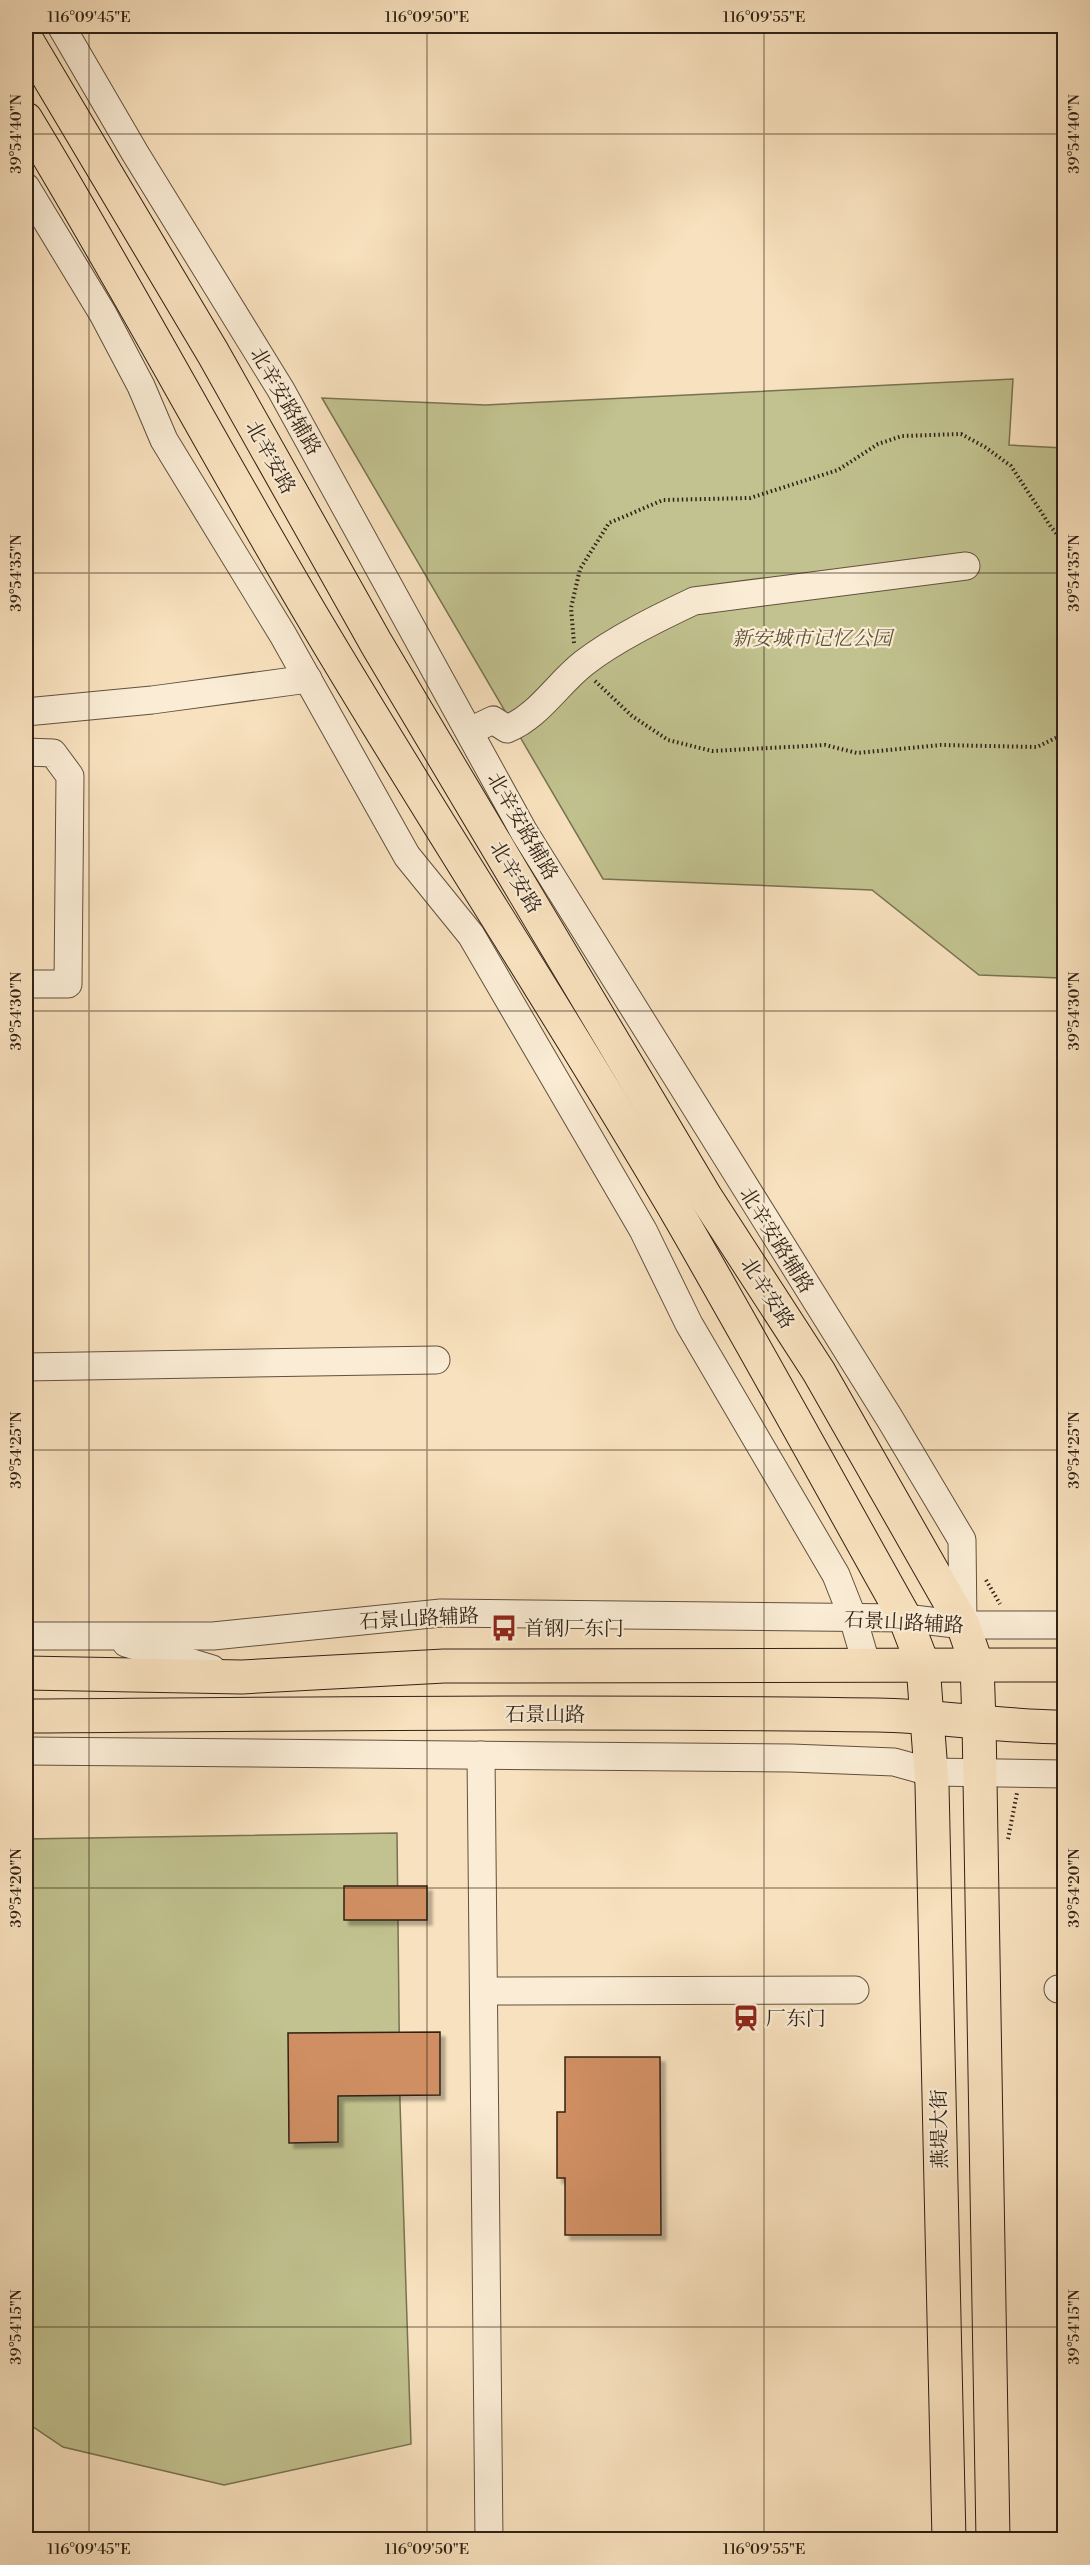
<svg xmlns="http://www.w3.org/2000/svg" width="1090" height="2565" viewBox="0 0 1090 2565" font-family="'Libre Bodoni','Noto Serif SC',serif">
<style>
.green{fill:#c1c28f;stroke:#787252;stroke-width:1.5}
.building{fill:#d08f63;stroke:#302115;stroke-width:1.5;filter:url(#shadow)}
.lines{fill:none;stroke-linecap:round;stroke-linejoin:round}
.minor-casing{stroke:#62513f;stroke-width:29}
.major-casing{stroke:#302115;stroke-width:35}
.path{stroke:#302115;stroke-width:4;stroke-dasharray:1.5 3;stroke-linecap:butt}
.minor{stroke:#faecd5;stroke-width:27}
.major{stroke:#f8e1be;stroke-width:33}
.ticks{fill:none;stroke:#302115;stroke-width:1.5;stroke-opacity:0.45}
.labels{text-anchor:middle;stroke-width:4.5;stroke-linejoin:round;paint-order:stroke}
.street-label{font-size:20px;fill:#302115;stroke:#faecd5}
.park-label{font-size:20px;font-style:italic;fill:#5c513a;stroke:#faecd5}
.poi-label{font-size:20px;fill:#302115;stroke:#faecd5;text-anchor:start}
.neatline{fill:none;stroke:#302115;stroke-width:2}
.ticks-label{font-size:15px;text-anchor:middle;fill:#302115}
</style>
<defs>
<filter id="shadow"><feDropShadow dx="5" dy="5" stdDeviation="1.5" flood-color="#0004"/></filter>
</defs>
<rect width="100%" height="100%" fill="#f8e1be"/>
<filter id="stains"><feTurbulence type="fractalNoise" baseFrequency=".00333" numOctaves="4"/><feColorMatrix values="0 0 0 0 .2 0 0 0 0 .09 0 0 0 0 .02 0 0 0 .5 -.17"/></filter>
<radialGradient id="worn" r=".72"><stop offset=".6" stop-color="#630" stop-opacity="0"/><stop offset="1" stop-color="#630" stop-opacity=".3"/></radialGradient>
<g class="green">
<path d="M1013,379L1009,445L1064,448V984L1060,978L979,975L872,890L603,879L322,398L485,405Z"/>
<path d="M397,1833L400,2103L411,2444L224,2485L63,2447L26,2422V1839Z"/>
</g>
<g class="building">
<rect x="344" y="1886" width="83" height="34"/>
<path d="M440,2032V2095L338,2096V2142L289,2143L288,2033Z"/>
<path d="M565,2057H660L661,2235H565V2178H557V2112H565Z"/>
</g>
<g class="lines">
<g class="minor-casing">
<g id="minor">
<path d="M61,26L135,153L281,390L524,832L890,1419L962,1540L963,1625"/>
<path d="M26,187L103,314L141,386L164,440L283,635L407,856L471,935L643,1230L689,1324L836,1575L853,1618L867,1666"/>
<path d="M26,712L152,700L308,679"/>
<path d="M470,731L493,720L507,729C539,716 557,684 584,663C615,639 658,618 694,601L966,566"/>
<path d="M26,752L53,753L70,776L68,984H26"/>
<path d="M26,1367L436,1360"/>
<path d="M26,1636H213L441,1613L905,1618L963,1625H1064"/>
<path d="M126,1643L212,1669"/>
<path d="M26,1751L791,1758L894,1762L930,1772L1064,1774"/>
<path d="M481,1755L489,2540"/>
<path d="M1058,1989H1064"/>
<path d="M485,1991L855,1990"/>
</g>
</g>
<g class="major-casing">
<g id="major">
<path d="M26,39L213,353L376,643L705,1196L819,1372L963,1625L977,1665L979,1722L993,2540"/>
<path d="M26,119C127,285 218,458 318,626C434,821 559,1011 674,1207C753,1343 828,1481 905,1618L923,1665L932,1785L949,2540"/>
<path d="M26,1673L242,1677L444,1666L1064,1665"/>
<path d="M26,1716C309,1714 593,1711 877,1715C940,1716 1002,1727 1064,1727"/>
</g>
</g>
<g class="path">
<path d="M574,643L571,608L580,569L609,523L663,500L750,498L838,470L878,444L902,436L961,434L985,447L1011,466L1051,527L1064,543"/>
<path d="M595,681L632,716L668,740L712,751L825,745L857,753L941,745L1037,747L1064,734"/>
<path d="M986,1580L1000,1604"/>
<path d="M1008,1839L1017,1793"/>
</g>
<use href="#minor" class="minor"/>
<use href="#major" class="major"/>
</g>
<path class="ticks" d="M89,26V2540M427,26V2540M764,26V2540M26,134H1064M26,573H1064M26,1011H1064M26,1450H1064M26,1888H1064M26,2327H1064"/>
<defs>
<g id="bus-bare" transform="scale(2.07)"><path d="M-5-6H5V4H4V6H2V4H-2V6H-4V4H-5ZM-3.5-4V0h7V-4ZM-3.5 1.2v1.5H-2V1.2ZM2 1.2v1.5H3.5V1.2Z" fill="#8f2418" stroke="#faecd5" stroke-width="2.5" paint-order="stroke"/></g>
<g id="station-bare" transform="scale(2.07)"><path d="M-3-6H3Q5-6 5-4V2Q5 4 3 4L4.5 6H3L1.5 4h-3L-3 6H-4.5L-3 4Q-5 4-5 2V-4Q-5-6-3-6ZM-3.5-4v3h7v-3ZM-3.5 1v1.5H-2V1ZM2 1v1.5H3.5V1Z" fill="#8f2418" stroke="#faecd5" stroke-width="2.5" paint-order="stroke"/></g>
</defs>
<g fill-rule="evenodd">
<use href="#bus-bare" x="504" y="1628"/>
<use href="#station-bare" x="746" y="2018"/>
</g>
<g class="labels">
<g class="street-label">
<text transform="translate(286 401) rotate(60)" y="7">北辛安路辅路</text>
<text transform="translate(271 457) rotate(61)" y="7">北辛安路</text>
<text transform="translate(523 826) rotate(60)" y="7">北辛安路辅路</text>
<text transform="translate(516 877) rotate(59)" y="7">北辛安路</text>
<text transform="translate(777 1240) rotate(58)" y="7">北辛安路辅路</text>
<text transform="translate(768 1293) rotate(57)" y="7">北辛安路</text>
<text transform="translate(419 1618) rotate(-3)" y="7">石景山路辅路</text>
<text transform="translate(904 1622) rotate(3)" y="7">石景山路辅路</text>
<text x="545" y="1721">石景山路</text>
<text transform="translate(939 2129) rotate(-91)" y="7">燕堤大街</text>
</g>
<g class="park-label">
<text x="812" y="645">新安城市记忆公园</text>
</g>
<g class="poi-label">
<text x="524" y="1635">首钢厂东门</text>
<text x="766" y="2025">厂东门</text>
</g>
</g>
<rect width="1090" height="2565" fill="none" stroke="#f8e1be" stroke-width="66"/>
<rect x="33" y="33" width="1024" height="2499" class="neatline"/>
<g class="ticks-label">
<text x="89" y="22">116°09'45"E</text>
<text x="427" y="22">116°09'50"E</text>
<text x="764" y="22">116°09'55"E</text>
<text transform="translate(16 134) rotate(-90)" y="5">39°54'40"N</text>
<text transform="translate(1074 134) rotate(-90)" y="5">39°54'40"N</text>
<text transform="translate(16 573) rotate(-90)" y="5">39°54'35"N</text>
<text transform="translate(1074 573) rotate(-90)" y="5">39°54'35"N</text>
<text transform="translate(16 1011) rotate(-90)" y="5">39°54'30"N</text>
<text transform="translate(1074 1011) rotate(-90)" y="5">39°54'30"N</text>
<text transform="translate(16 1450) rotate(-90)" y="5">39°54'25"N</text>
<text transform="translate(1074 1450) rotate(-90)" y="5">39°54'25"N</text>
<text transform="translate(16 1888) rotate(-90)" y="5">39°54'20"N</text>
<text transform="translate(1074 1888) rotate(-90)" y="5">39°54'20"N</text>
<text transform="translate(16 2327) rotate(-90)" y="5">39°54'15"N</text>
<text transform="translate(1074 2327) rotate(-90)" y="5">39°54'15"N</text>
<text x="89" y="2554">116°09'45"E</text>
<text x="427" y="2554">116°09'50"E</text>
<text x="764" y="2554">116°09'55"E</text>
</g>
<rect width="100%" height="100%" filter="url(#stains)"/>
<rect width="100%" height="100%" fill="url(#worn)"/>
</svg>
